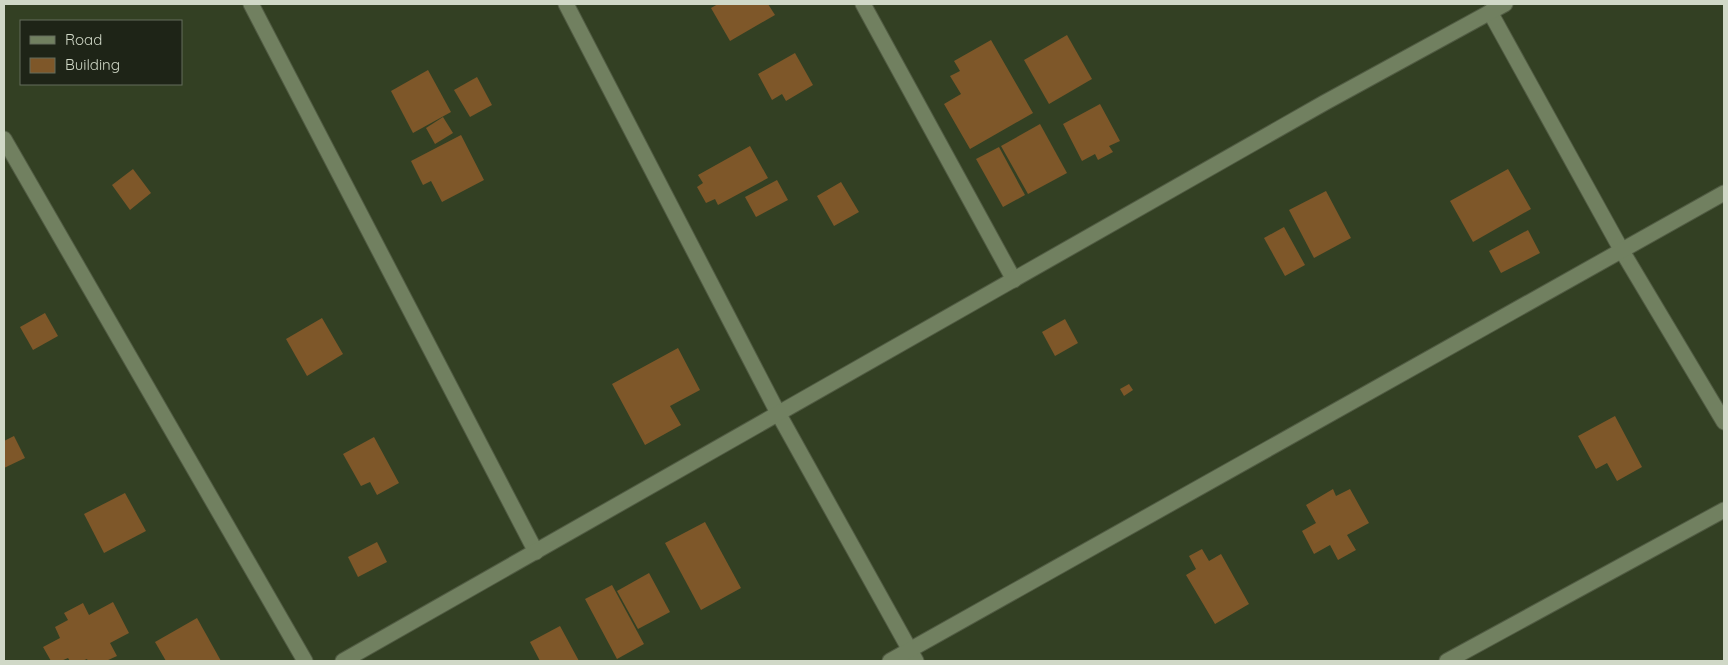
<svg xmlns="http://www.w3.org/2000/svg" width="1728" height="665" viewBox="0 0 1728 665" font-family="Quicksand,sans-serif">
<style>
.building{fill:#7e5729}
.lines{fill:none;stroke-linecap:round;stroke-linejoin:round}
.street-casing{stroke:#515b43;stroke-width:17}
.street{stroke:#718060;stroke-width:15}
</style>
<rect width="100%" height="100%" fill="#334023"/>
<g class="building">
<path d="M718,4H768L775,15L730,41L711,8Z"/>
<path d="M1067,35L1092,79L1049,104L1024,60Z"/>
<path d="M991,40L1033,113L970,149L944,104L961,94L950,76L960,71L954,61Z"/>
<path d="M795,53L813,85L786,101L782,94L772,100L758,74Z"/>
<path d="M428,70L451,112L413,133L391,91Z"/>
<path d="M477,77L492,105L470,117L454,90Z"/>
<path d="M1100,104L1120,141L1109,146L1113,152L1098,160L1095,154L1082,161L1063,124Z"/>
<path d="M443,117L453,133L435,144L426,128Z"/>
<path d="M1040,124L1067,173L1028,194L1001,146Z"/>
<path d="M461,135L484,180L442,202L431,181L423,185L411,161Z"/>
<path d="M750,146L768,178L718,205L715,199L706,203L697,187L703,183L698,175Z"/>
<path d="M999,147L1025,195L1003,207L976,159Z"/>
<path d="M133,169L151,193L130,210L112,185Z"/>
<path d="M1508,169L1531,209L1473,242L1450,201Z"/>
<path d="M777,180L788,200L756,217L745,197Z"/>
<path d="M841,182L859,212L834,226L817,196Z"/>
<path d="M1326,191L1351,238L1314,258L1289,210Z"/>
<path d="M1284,227L1305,265L1285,276L1264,238Z"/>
<path d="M1528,230L1540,253L1501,273L1489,251Z"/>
<path d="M45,313L58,336L33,350L20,327Z"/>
<path d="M322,318L343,354L307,376L286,339Z"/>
<path d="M1065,319L1078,343L1055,356L1042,332Z"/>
<path d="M678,348L700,390L670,406L681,425L645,445L612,384Z"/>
<path d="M1129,384L1133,390L1124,396L1120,389Z"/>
<path d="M1615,416L1642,467L1617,481L1607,463L1596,469L1578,436Z"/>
<path d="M14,436L25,458L4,468V441Z"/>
<path d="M374,437L399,483L377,495L370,482L361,486L343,454Z"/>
<path d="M1333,489L1336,496L1350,489L1369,523L1347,535L1356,550L1338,560L1330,545L1314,554L1302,531L1316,523L1306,505Z"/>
<path d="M125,493L146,531L104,553L84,514Z"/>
<path d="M705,522L741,588L701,610L665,543Z"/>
<path d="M377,542L387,562L358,577L348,557Z"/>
<path d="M1202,549L1209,561L1221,554L1249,604L1215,624L1186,575L1196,569L1189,556Z"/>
<path d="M649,573L670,612L638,629L617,591Z"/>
<path d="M612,585L644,644L617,659L585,599Z"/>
<path d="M113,602L129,633L110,643L117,656L106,661H88L87,659L82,661H70L68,658L61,661H51L43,647L60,638L55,627L68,620L64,613L83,603L89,615Z"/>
<path d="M197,618L221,661H166L155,642Z"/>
<path d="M560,626L579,661H540L530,642Z"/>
</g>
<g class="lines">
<g class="street-casing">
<g id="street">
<path d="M251,4L536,552"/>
<path d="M566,4L778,413L916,661"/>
<path d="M863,4L1014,280"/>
<path d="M1490,12L1622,251L1724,422"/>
<path d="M4,139L305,661"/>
<path d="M343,661L1324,103L1505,4"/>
<path d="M890,661L1724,193"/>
<path d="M1447,661L1724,510"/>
</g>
</g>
<use href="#street" class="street"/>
</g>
<rect width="1728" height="665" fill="none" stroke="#d0d8c7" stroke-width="10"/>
<rect x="20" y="20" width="162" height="65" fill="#1e2417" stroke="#656c5d"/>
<rect x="30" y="36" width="25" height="8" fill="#718060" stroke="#656c5d"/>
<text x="65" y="45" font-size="15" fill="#d0d8c7">Road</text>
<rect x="30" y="58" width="25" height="15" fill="#7e5729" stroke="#656c5d"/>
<text x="65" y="70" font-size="15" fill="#d0d8c7">Building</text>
</svg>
